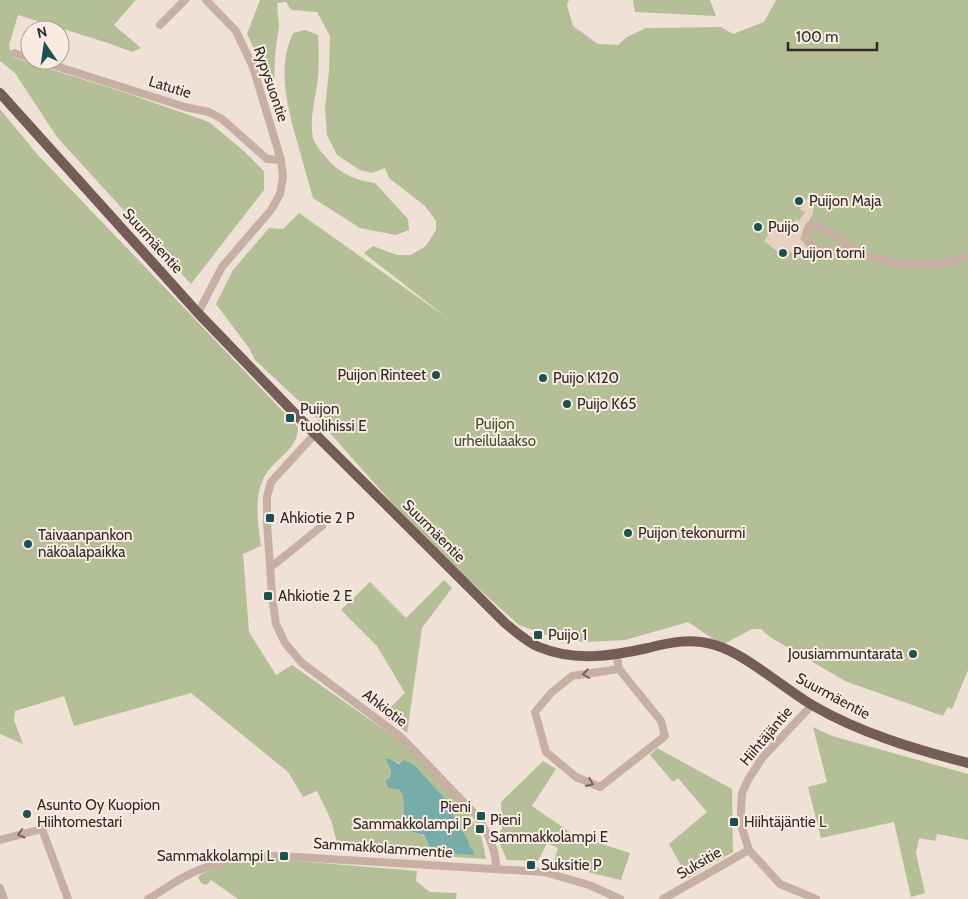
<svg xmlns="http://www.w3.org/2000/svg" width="968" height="899" viewBox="0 0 968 899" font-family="Cabin,sans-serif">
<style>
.green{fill:#b4be97;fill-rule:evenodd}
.plaza{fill:#e8d1be}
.water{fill:#77aca9}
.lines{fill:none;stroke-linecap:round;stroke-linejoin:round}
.minor{stroke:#c7b0a3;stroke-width:8}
.major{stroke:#745d56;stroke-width:10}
.oneway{stroke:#75655e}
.poi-dot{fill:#1c5250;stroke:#f8ece2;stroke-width:2}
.labels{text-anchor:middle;stroke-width:4;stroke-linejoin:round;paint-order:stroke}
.street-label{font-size:15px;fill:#322825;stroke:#f8ece2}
.poi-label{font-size:15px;fill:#322825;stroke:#f8ece2;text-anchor:start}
.park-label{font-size:15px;fill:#45502a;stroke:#f8ece2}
</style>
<rect width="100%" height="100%" fill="#f0e1d6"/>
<g class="green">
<path d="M0,0H136L114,25L141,48L132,52L108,43L18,15L9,45L12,57L126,93L209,122L245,152L264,171V190L191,284L57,137L15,73L0,61Z"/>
<path d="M260,0H569L567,5L573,26L598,44L618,45L627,37L646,28L721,27L733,34L764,22L776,0H968V670L952,709L948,707L943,716L845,681L770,637L761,629H752L722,645L688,622L625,640L587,642L557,639L519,625L441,555L416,530L313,414L255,360L249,348L216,304L233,270L269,228L283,229L299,213L446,317L364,253L373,246L397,255H411L426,246L436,230V221L425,206L389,178L385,168L372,173L360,170L337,155L327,135L325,108L329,71L330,36L317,12L291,10L286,2L277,3L279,27L275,54L274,89L278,106L270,101L256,53L247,34Z"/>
<path d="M633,0H710L716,16L635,12Z"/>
<path d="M305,30L318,35C319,49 319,63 318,77C316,97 309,117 313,138C315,146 325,156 331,163C343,175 358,181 375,183L408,219L409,230L396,235L360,228L313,198C307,178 302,158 296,138C287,103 277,68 293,33Z"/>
<path d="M0,109L37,154L298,427C298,449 278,456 266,474C253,494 258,523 261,546L243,554L249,632L276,675L292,665L403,743L465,805L482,839L486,859L339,850L331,820L317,791L303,797L288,772L191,693L74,726L64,696L15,711L14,720L23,744L0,734ZM389,758L423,775L450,804L456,823L466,837L469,845L475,854L443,853L431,850C425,839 426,833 412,832L404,818L403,796L399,788H388L385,782L390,777L391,771L387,759Z"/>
<path d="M444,580L452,588L422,628L407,733L383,715L405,693L377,646L341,610L370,582L406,618Z"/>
<path d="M813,727L832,736L968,774V840L937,834L935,841L919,838L916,853L925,893L911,897L894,822L821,838L808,787L827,782Z"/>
<path d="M657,748L732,789L733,852L688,878L669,844L707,812L678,778L673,782L650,755Z"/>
<path d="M543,761L556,769L532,806L574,835L630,853L621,880L553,864L558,848L547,843L538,861L507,860L495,833L502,829L501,802Z"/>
<path d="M273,859L417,871L416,881L430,892L457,893L456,899H238L211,880L206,885L201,883L198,877C214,863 252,861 273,859Z"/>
</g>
<path class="plaza" d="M811,192L815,194L813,213L800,239L812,249L800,259L785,248H781L778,252L764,241L775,225L780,227L781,225L789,230L796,219L799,221L805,212L800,209Z"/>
<path class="water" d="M389,758L399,764L404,760L415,766L450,804L456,823L466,836L470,847L473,850L475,855L443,853L431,850L424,835L410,831L404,818L403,796L399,789L388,788L385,781L390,777L391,771L386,759Z"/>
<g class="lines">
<g class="minor">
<path d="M160,25L185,0"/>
<path d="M14,53L30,58"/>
<path d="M37,60L185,107L209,112L222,119L267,159L281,160"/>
<path d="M857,250C843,250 804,255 806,233L809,226L814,225C831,230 843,243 858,251C892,268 933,269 968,256"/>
<path d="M198,313L222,267L271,210L280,194L283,177L281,160L253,67L236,31L206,0"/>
<path d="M315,434L271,482L267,497V522L272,596L276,624L285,643L302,663L401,737L476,815L488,835L494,851L497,869"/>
<path d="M271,567L322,526"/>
<path d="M616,653L619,669L572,676L552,692L535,712L546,752L576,777L600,787L665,736L661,721L619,669"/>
<path d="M812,705L762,758L748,780L742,793L741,808V825L749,850L780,884L816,899"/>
<path d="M0,840L42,829L68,899"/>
<path d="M0,888L4,899"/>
<path d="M148,899C160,892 170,885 182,878C211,862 246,856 280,856L544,872L589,885L620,899"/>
<path d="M663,899L749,850"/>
</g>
<path class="major" d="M0,93L198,313L305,424L505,623C516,632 527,642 539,647C575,662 612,656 648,648C671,642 691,638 715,645C746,654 783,688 812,705C860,733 914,749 968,763"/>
</g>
<defs><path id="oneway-chevron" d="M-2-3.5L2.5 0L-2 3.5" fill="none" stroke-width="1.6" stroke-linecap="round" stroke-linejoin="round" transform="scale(1.25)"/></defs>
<g class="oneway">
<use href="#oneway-chevron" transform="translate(586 674) rotate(172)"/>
<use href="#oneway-chevron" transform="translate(590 783) rotate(23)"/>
<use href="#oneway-chevron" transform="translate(21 834) rotate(164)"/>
</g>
<g class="poi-dot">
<circle cx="799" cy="201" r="5"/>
<circle cx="758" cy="227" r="5"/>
<circle cx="783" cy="253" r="5"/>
<circle cx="436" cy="375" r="5"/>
<circle cx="543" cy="378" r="5"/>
<circle cx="567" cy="404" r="5"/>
<rect x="285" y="413" width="10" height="10" rx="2.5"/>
<rect x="265" y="513" width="10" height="10" rx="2.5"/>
<circle cx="628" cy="533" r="5"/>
<circle cx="28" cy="544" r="5"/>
<rect x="263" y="591" width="10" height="10" rx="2.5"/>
<rect x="533" y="630" width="10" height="10" rx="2.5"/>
<circle cx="913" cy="654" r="5"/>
<circle cx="27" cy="814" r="5"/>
<rect x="476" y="811" width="10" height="10" rx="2.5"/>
<rect x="729" y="817" width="10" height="10" rx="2.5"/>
<rect x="475" y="824" width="10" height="10" rx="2.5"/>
<rect x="279" y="851" width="10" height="10" rx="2.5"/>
<rect x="526" y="860" width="10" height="10" rx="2.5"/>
</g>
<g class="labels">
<g class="street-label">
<text transform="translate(271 84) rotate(71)" y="5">Rypysuontie</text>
<text transform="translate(170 87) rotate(17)" y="5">Latutie</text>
<text transform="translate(153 241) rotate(48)" y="5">Suurmäentie</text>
<text transform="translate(434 531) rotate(45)" y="5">Suurmäentie</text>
<text transform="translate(833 696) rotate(28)" y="5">Suurmäentie</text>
<text transform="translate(385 708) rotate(37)" y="5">Ahkiotie</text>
<text transform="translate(766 736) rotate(-50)" y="5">Hiihtäjäntie</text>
<text transform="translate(383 848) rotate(4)" y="5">Sammakkolammentie</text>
<text transform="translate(699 863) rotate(-30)" y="5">Suksitie</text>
</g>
<g class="poi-label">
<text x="809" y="206">Puijon Maja</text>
<text x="768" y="232">Puijo</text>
<text x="793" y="258">Puijon torni</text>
<text x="426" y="380" text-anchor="end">Puijon Rinteet</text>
<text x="553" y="383">Puijo K120</text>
<text x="577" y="409">Puijo K65</text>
<text x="300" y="414">Puijon<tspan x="300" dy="17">tuolihissi E</tspan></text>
<text x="280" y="523">Ahkiotie 2 P</text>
<text x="638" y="538">Puijon tekonurmi</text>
<text x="38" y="540">Taivaanpankon<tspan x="38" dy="17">näköalapaikka</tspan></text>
<text x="278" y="601">Ahkiotie 2 E</text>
<text x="548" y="640">Puijo 1</text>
<text x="903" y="659" text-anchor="end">Jousiammuntarata</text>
<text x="37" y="810">Asunto Oy Kuopion<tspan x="37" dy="17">Hiihtomestari</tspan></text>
<text x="471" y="812" text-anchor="end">Pieni<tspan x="471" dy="17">Sammakkolampi P</tspan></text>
<text x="490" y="825">Pieni<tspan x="490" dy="17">Sammakkolampi E</tspan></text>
<text x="744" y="827">Hiihtäjäntie L</text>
<text x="274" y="861" text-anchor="end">Sammakkolampi L</text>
<text x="541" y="870">Suksitie P</text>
</g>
<g class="park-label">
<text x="495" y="429">Puijon<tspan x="495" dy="17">urheilulaakso</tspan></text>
</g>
</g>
<g transform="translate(45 45) rotate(347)"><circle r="24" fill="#f8ece2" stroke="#a99e96"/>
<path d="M0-4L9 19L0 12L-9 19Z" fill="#1c5250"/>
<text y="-8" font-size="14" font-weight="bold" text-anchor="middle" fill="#322825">N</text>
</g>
<path d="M788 42v8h89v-8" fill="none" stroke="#322825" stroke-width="2.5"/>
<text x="796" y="42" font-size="15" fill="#322825" stroke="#f8ece2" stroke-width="4" paint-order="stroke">100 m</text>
</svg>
